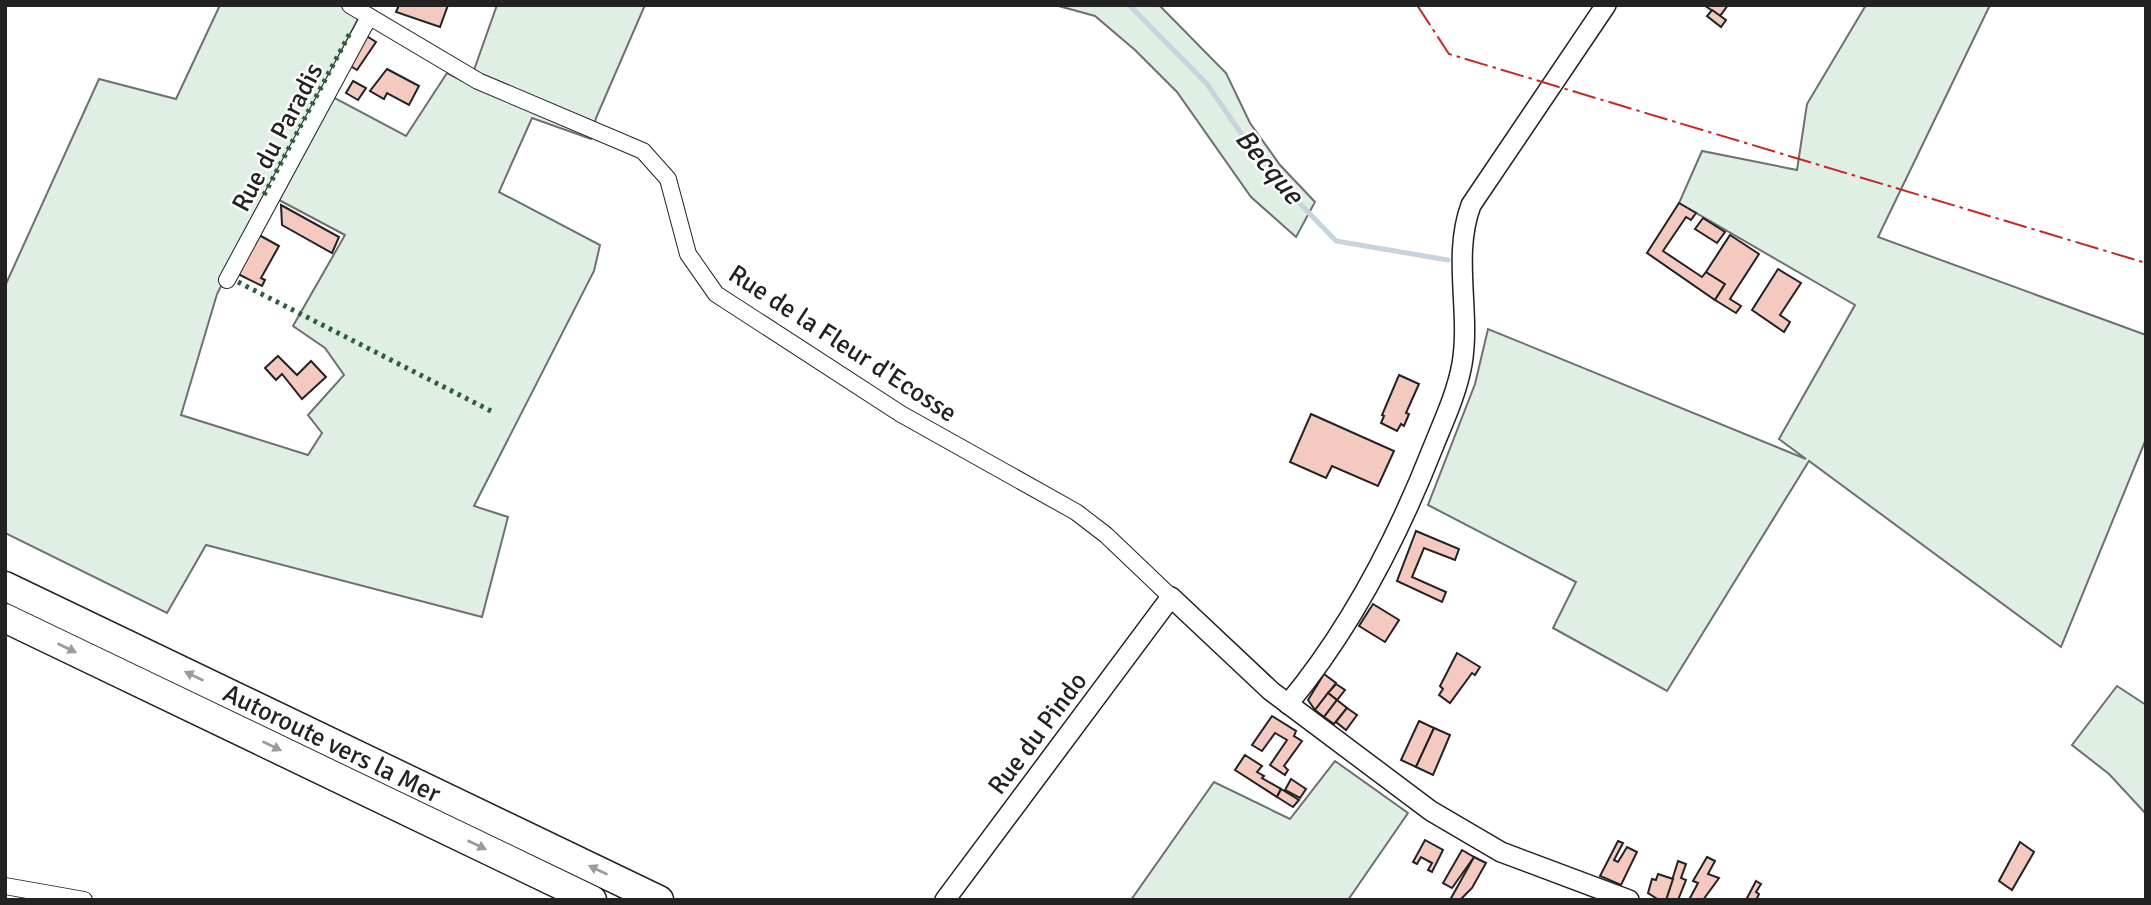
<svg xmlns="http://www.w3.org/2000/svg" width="2151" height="905" viewBox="0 0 2151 905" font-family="Signika,sans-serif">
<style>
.green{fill:#e0efe3;stroke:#6f6f6f;stroke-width:2}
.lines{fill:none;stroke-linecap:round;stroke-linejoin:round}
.stream{stroke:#c7d3dd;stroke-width:5}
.building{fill:#f3c9c0;stroke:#222;stroke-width:2}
.minor-casing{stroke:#222;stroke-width:18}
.tertiary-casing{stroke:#222;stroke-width:22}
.motorway-casing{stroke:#222;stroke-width:31}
.minor{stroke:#fff;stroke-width:16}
.tertiary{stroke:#fff;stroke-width:19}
.motorway{stroke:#fff;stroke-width:28}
.hedge{stroke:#2f5e38;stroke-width:5;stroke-dasharray:3.5 5;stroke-linecap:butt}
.power{stroke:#c62828;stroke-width:2;stroke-dasharray:24 5 3.5 5;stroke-linecap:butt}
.oneway{fill:#9c9c9c}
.labels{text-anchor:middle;stroke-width:5;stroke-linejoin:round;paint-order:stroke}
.street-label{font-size:26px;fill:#222;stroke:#fff}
.water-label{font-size:28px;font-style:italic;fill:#222;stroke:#fff}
</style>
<rect width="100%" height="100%" fill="#fff"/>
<g class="green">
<path d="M220,5H365L217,294L181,415L308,455L322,433L308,415L344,375L325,348L293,326L345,235L279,200L333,97L406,136L447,73L469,84L497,5H645L596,118L591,139L532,118L499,192L600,245L594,271L474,506L508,517L482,617L206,545L167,613L5,533V286L99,79L176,99Z"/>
<path d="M1055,5H1159L1226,73L1250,123L1280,165L1315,202L1296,237L1251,197L1177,92L1135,50L1095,16Z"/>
<path d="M1866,5H1990L1878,237L2146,335V439L2061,647L1809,461L1667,691L1553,628L1576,582L1428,505L1475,384L1488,329L1806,459L1779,439L1855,305L1679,203L1702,151L1797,170L1807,104Z"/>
<path d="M2117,686L2146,705V814L2109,774L2072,745Z"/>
<path d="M1335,761L1408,813L1348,900H1131L1214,782L1290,819Z"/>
</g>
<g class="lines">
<path class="stream" d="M1129,5L1207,84L1262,164L1336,241L1448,260"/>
</g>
<g class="building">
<path d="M399,5L423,6L448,5L440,27L396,12Z"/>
<path d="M1704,5H1728L1720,16Z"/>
<path d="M1712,10L1726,20L1721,27L1707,16Z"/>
<path d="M365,35L376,42L357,70L347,64Z"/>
<path d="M387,69L419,86L409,105L387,93L384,99L370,91Z"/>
<path d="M353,81L366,88L358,100L346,93Z"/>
<path d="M1679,203L1696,213L1691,220L1686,217L1663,251L1702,277L1706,272L1725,284L1715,300L1647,253Z"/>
<path d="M281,205L339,237L332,253L282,225Z"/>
<path d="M1703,218L1725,232L1717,243L1695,229Z"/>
<path d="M259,235L279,246L261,278L265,280L262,286L238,274Z"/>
<path d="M1730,235L1759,254L1730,299L1741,306L1736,313L1715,300L1725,284L1706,272Z"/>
<path d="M1778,269L1801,283L1780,315L1790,322L1784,332L1752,310Z"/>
<path d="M278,356L297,375L311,361L326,377L302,399L282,374L276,380L265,368Z"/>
<path d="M1399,375L1419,384L1406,413L1409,414L1404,426L1401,424L1397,431L1381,423L1384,416L1382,415Z"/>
<path d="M1311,414L1394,451L1378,486L1332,466L1326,478L1290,462Z"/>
<path d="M1416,531L1459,549L1455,560L1424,548L1412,577L1446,592L1442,602L1397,581Z"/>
<path d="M1373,604L1399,620L1385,642L1359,626Z"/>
<path d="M1457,653L1480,667L1475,675L1472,673L1450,703L1439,695L1443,689L1440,686Z"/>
<path d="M1324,674L1336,683L1315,710L1308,700Z"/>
<path d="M1336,684L1345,690L1337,700L1328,693Z"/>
<path d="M1328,693L1337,700L1324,717L1315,710Z"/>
<path d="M1337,700L1347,708L1334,724L1324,717Z"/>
<path d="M1347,708L1357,715L1346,730L1336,722Z"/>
<path d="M1272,716L1296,731L1294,736L1302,741L1284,766L1288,770L1285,775L1270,765L1287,740L1275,733L1262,751L1252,745Z"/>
<path d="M1419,721L1434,728L1416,767L1401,760Z"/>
<path d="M1434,728L1450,735L1433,775L1416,767Z"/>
<path d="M1245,755L1262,766L1257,772L1264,776L1262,778L1281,789L1277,797L1235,770Z"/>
<path d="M1291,779L1306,789L1300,798L1285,790Z"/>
<path d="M1281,789L1299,800L1293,807L1277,797Z"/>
<path d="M1425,840L1443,850L1432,872L1428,870L1432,863L1421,857L1417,864L1413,862Z"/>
<path d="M1618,841L1623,843L1614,860L1618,862L1627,847L1637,852L1621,885L1600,876Z"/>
<path d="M2020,842L2034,852L2012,890L1999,881Z"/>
<path d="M1462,850L1474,857L1452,888L1443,883Z"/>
<path d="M1474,857L1486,863L1472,888L1460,900H1450Z"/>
<path d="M1707,857L1715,861L1708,874L1719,878L1703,900H1689L1698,883L1693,881Z"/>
<path d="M1678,861L1686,864L1681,878L1686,880L1678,900H1666Z"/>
<path d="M1658,874L1673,879L1666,900H1659L1648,893L1652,879L1656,880Z"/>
<path d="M1756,881L1761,884L1756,892L1759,894L1756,900H1746Z"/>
</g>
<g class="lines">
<g class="minor-casing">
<g id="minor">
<path d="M350,5L478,81L643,151L668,179L688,254L716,294L901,414L1076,512L1106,535L1171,597"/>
<path d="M227,280L369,17"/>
<path d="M5,886L84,900"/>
</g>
</g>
<g class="tertiary-casing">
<g id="tertiary">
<path d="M1288,704C1352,627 1398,537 1434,445C1445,418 1457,392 1462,364C1471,312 1452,256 1471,205L1606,5"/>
<path d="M945,900L1171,597L1271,691L1431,811L1501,852L1629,900"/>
</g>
</g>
<g class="motorway-casing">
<g id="motorway">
<path d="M5,586L659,900"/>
<path d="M5,618L592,900"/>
</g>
</g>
<use href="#minor" class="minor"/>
<use href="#tertiary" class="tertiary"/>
<use href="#motorway" class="motorway"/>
<g class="hedge">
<path d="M264,195L351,31"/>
<path d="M238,282L493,412"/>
</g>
<path class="power" d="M1417,5L1449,54L2146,263"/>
</g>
<defs><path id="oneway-solid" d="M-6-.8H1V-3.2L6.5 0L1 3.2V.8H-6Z" transform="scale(1.75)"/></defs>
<g class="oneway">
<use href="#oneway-solid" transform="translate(67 648) rotate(26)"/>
<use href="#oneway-solid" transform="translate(194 676) rotate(-154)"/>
<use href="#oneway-solid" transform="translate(272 746) rotate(26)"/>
<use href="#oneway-solid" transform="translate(477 845) rotate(26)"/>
<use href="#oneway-solid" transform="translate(598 870) rotate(-154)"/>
</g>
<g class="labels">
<g class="street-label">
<text transform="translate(277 137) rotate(-62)" y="9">Rue du Paradis</text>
<text transform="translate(843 343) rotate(33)" y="9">Rue de la Fleur d'Ecosse</text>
<text transform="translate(1037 733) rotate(-53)" y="9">Rue du Pindo</text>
<text transform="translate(332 743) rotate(26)" y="9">Autoroute vers la Mer</text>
</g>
<g class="water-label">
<text transform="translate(1270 166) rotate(50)" y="10">Becque</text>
</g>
</g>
<rect width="2151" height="905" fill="none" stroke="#222222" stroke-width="14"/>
</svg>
